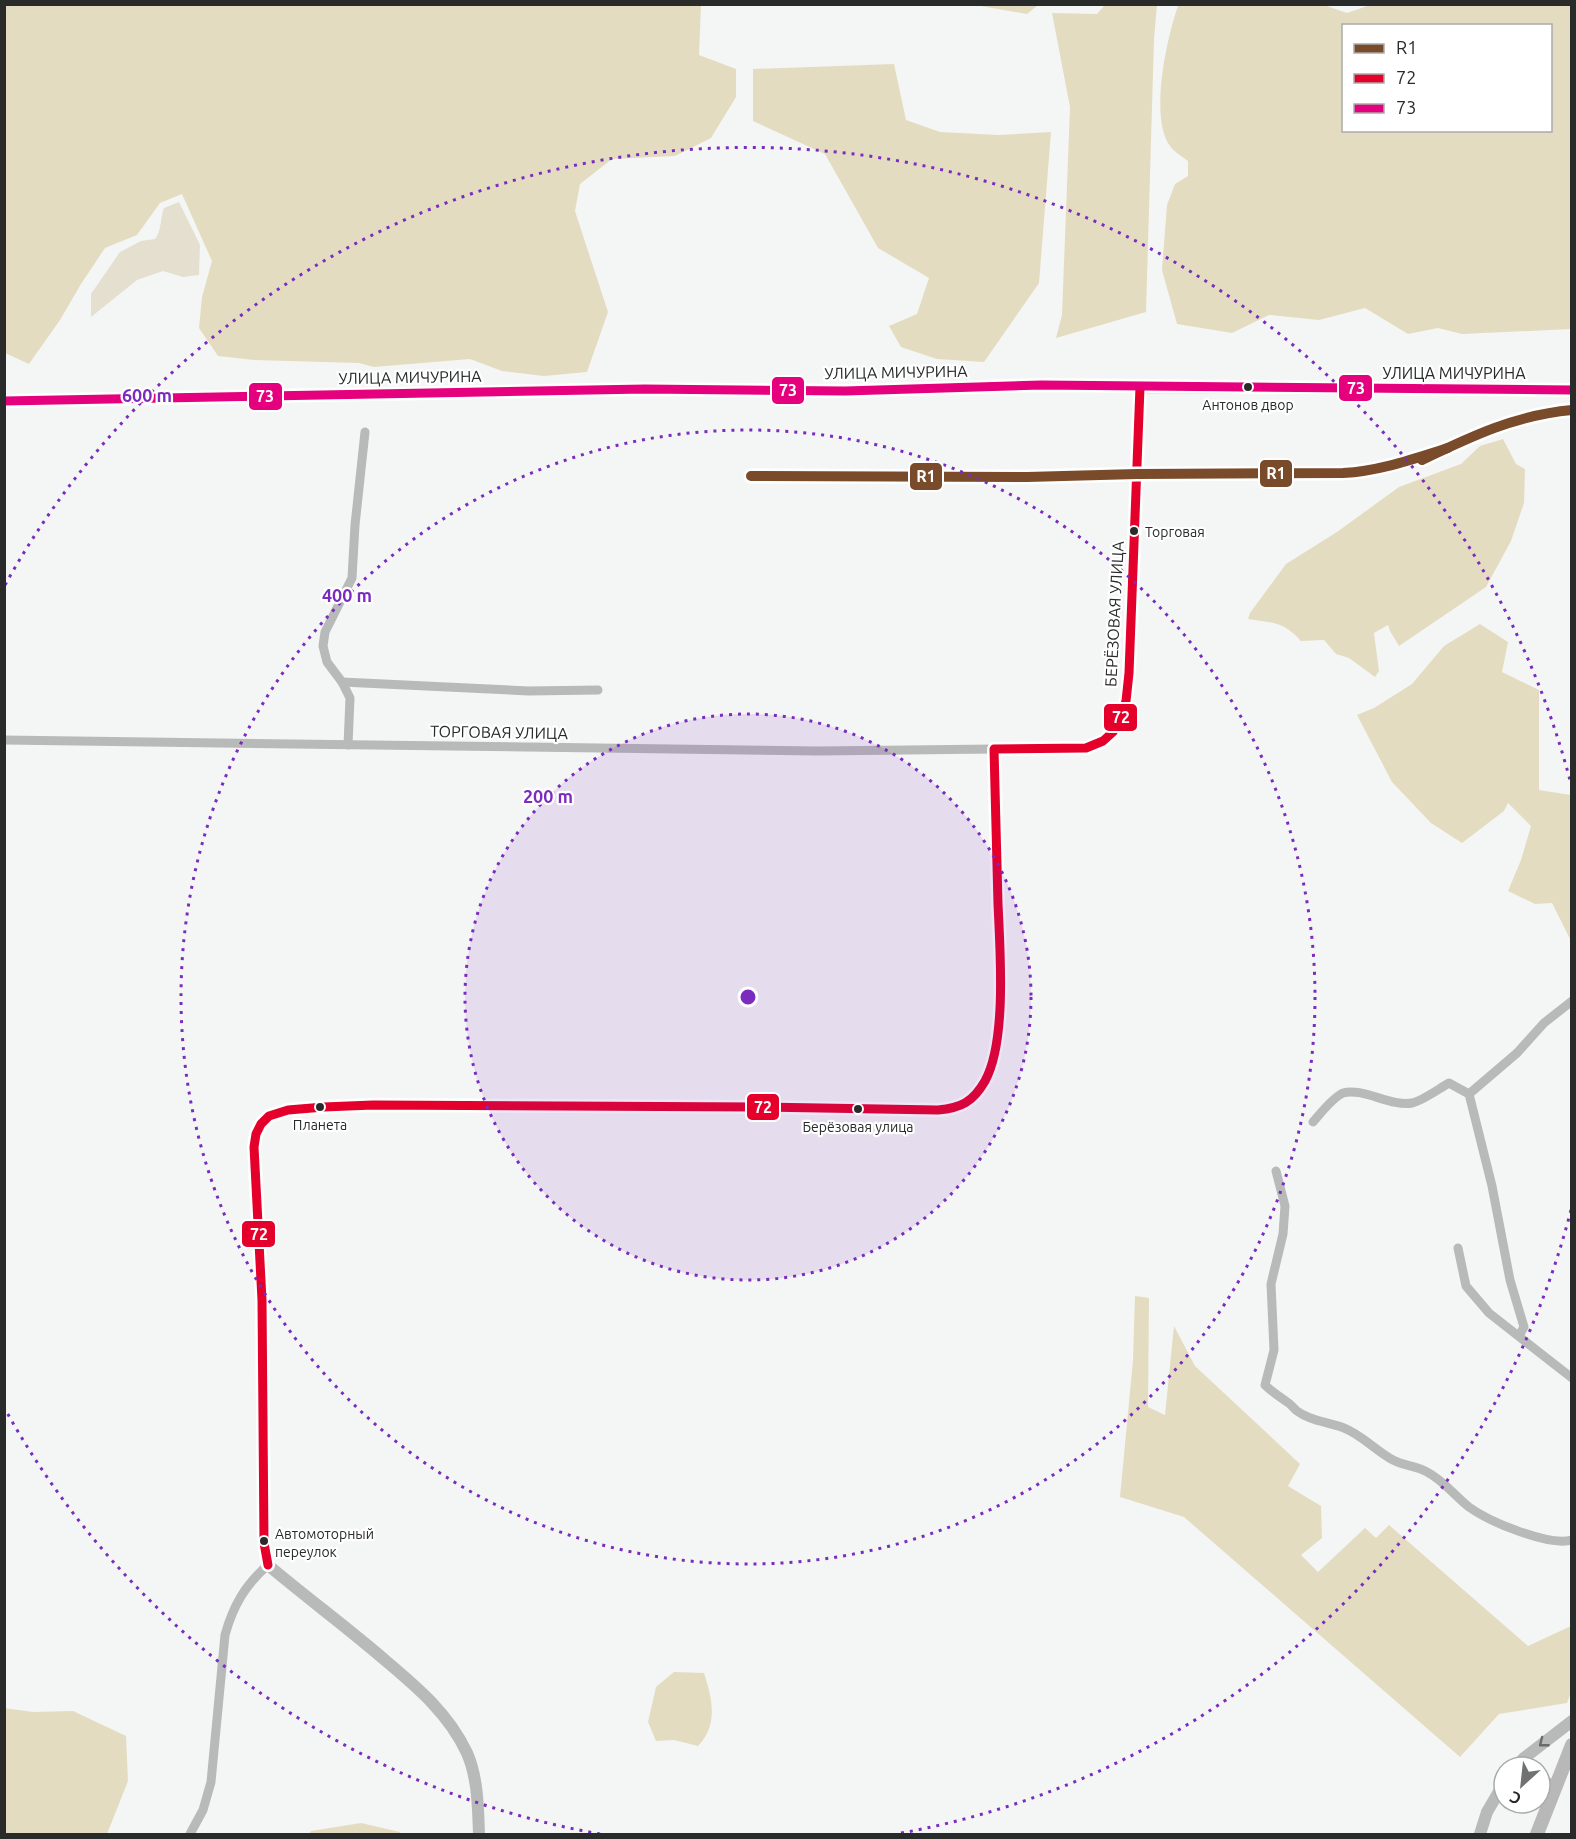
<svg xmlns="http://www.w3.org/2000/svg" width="1576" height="1839" viewBox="0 0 1576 1839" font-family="Ubuntu,sans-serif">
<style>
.green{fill:#e4dfce}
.forest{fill:#e4dcc1;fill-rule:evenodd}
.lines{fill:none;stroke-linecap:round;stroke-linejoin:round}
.minor{stroke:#b8b9b9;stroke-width:9}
.tertiary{stroke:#b8b9b9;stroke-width:12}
.secondary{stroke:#b8b8b8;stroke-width:14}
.bus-1-casing{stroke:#fff;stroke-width:14}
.bus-2-casing{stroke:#fff;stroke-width:14}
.bus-1{stroke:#e4002b;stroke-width:9}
.bus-2{stroke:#e5007d;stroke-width:9}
.rail-1-casing{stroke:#fff;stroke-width:15}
.rail-1{stroke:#7a4b2a;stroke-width:10}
.oneway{stroke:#696b6a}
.ring{fill:none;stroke:#7b2cbf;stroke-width:3;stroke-dasharray:3 6}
.bus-dot{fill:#292b2a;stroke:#fff;stroke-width:2}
.labels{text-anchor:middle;stroke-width:4.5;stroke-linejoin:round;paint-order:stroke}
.bus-label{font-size:14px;fill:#292b2a;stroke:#fff}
.street-label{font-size:16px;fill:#292b2a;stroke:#fff}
.centre{fill:#7b2cbf;stroke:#fff;stroke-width:3}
.ring-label{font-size:18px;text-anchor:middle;font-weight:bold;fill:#7b2cbf;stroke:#fff;stroke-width:4.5;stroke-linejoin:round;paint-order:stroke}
.line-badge{stroke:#fff;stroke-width:2}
.badge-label{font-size:16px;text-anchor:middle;font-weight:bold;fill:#fff}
</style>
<rect width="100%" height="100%" fill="#f4f6f5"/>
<path class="green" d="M179,202L200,245L199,275L183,277L163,271L137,280L91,317V294L120,252L141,241L155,239C162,229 160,219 164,208Z"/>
<g class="forest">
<path d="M5,4L701,5L699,55L736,69V97L711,138L675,156L612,159L580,184L575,211L608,312L587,372L544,376L502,371L470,359L374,367L359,363L254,360L218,356L199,328L202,297L212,261L182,194L160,203L137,235L105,248L81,284L60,320L29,364L5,353Z"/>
<path d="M1181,4H1321L1347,13L1373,4L1571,5V329L1462,334L1438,328L1408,334L1365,308L1319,320L1269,315L1232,333L1177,324L1162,270L1167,205L1175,184L1188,176V161C1182,156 1174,152 1170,146C1149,118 1167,37 1178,6ZM1344,26H1550V130H1344Z"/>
<path d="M1037,5V6L1027,14L975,5Z"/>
<path d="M1105,5H1157L1154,39L1146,312L1056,338L1062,315L1070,107L1052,13L1097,14Z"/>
<path d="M894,64L906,120L940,132L999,135L1051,132L1039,283L984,362L937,359L901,347L889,326L917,314L929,278L878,248L825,154L753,121V69Z"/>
<path d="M1503,439L1516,464L1525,469L1524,503L1511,541L1486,587L1399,646L1390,631L1388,625L1374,633L1379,671L1375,677L1349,658L1336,654L1324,640L1301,641C1283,621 1273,623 1248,619L1250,613L1286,564L1337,532L1399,487L1461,464L1480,446Z"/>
<path d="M1480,624L1508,642L1502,672L1539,690V790L1571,795V941L1552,903L1535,904L1508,891L1521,860L1531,826L1508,803L1504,811L1462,843L1431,823L1392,782L1357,715L1374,708L1412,684L1444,646Z"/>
<path d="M1135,1296L1149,1298L1148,1407L1165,1415L1174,1326L1195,1366L1300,1464L1288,1486L1321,1506L1322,1538L1301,1555L1318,1572L1365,1528L1376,1538L1389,1525L1528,1646L1571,1626V1692L1567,1703L1499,1714L1460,1757L1184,1517L1120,1497L1133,1360Z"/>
<path d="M674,1672L704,1673C712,1698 719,1725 698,1746L674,1740L656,1741L648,1722L656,1687Z"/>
<path d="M4,1708L33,1712L73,1711L126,1736L128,1781L107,1834H5Z"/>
<path d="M361,1823L400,1832L401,1834H309L311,1831Z"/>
</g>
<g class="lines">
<g class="minor">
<path d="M4,401L645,389L845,391L1041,385L1140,387"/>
<path d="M342,682L529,691L598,690"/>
<path d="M4,740L818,751L994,749"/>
<path d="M348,745L350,698L342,682L327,662L323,646L325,632L352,578L355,525L365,432"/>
<path d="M1469,1094L1517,1053L1544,1023L1572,1001"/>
<path d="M1313,1122C1321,1113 1332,1098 1343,1093C1362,1087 1391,1107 1412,1103C1422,1101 1440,1088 1449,1083L1469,1094L1492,1186L1510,1280L1524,1327L1519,1336"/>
<path d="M1276,1171L1285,1206L1283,1234L1271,1284L1274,1350L1265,1385C1272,1392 1279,1396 1287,1402C1291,1404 1293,1408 1297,1411C1310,1421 1328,1422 1344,1428C1362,1435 1376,1451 1393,1460C1404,1466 1417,1466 1427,1472C1443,1480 1455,1496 1469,1507C1488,1521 1549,1547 1572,1540"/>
<path d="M1458,1248L1466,1286L1489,1313L1572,1378"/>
<path d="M190,1834L203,1810L211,1782L225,1635C233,1606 245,1585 268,1565"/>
</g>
<g class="tertiary">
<path d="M1516,1767L1524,1758L1572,1721"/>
<path d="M1540,1779L1554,1787"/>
<path d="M479,1834C478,1808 478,1778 467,1753C449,1714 418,1688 386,1661C348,1628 307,1598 268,1565L264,1543L262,1300L254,1147L256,1134L261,1124L269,1116L288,1110L324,1107L373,1105L760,1107L938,1110C961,1108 973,1102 985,1081C1007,1041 1000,950 998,904C997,852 995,801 994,749L1086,748L1103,741L1113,732L1119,722L1126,701L1129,673L1140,387L1572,390"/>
<path d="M1480,1834L1487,1812L1504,1783"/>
</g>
<path class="secondary" d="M1537,1834L1572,1745"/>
<g class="bus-1-casing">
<path id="bus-1" d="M268,1565L264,1543L262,1300L254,1147L256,1134L261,1124L269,1116L288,1110L324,1107L373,1105L760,1107L938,1110C961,1108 973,1102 985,1081C1007,1041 1000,950 998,904C997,852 995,801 994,749L1086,748L1103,741L1113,732L1119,722L1126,701L1129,673L1140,387"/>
</g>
<g class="bus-2-casing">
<path id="bus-2" d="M4,401L645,389L845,391L1041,385L1572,390"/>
</g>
<use href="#bus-1" class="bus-1"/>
<use href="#bus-2" class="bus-2"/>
<g class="rail-1-casing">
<g id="rail-1">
<path d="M1422,460C1472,436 1516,415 1572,410"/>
<path d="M751,476L1027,477L1137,474L1343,473C1380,471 1413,459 1448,448"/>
</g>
</g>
<use href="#rail-1" class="rail-1"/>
</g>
<defs><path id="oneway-chevron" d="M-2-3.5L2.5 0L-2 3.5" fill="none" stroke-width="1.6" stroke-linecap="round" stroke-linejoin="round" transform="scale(1.5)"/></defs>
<use class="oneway" href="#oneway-chevron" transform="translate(1543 1743) rotate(142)"/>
<circle cx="748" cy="997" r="283" fill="#7b2cbf" fill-opacity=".12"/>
<g class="ring">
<circle cx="748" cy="997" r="283"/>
<circle cx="748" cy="997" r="567"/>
<path d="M1571 1210A850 850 0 0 1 896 1834M600 1834A850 850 0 0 1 5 1409M5 585A850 850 0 0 1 1571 784"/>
</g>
<g class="bus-dot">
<circle cx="1248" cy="387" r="5"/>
<circle cx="1134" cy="531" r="5"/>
<circle cx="320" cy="1107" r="5"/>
<circle cx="858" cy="1109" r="5"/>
<circle cx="264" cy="1541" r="5"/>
</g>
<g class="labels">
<g class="bus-label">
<text x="1248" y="410">Антонов двор</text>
<text x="1145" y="537" text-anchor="start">Торговая</text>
<text x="320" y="1130">Планета</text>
<text x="858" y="1132">Берёзовая улица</text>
<text x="275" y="1539" text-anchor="start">Автомоторный<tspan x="275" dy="18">переулок</tspan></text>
</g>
<g class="street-label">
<text transform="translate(896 372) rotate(-1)" y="6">УЛИЦА МИЧУРИНА</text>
<text x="1454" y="379">УЛИЦА МИЧУРИНА</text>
<text transform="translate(410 377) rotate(-1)" y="6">УЛИЦА МИЧУРИНА</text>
<text transform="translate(1114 614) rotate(-87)" y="6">БЕРЁЗОВАЯ УЛИЦА</text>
<text transform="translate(499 732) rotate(1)" y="6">ТОРГОВАЯ УЛИЦА</text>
</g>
</g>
<circle cx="748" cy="997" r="9" class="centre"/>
<g class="ring-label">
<text x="147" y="402">600 m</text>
<text x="347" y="602">400 m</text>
<text x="548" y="803">200 m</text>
</g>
<g class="line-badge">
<rect x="1338" y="374" width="35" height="28" rx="6" fill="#e5007d"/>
<rect x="771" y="376" width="34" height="29" rx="6" fill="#e5007d"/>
<rect x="248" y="382" width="35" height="29" rx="6" fill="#e5007d"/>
<rect x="1259" y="459" width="34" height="29" rx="6" fill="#7a4b2a"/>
<rect x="909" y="462" width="34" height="29" rx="6" fill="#7a4b2a"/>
<rect x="1103" y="703" width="35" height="29" rx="6" fill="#e4002b"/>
<rect x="746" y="1093" width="34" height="28" rx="6" fill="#e4002b"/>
<rect x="241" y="1220" width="35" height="28" rx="6" fill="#e4002b"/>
</g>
<g class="badge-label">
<text x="1356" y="394">73</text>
<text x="788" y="396">73</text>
<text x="265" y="402">73</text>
<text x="1276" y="479">R1</text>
<text x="926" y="482">R1</text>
<text x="1121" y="723">72</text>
<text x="763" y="1113">72</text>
<text x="259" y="1240">72</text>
</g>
<rect width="1576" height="1839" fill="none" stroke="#292b2a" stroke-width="12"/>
<rect x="1342" y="24" width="210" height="108" fill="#ffffff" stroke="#a9aaaa" stroke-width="1.5"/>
<rect x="1354" y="44" width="30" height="9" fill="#7a4b2a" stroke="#a9aaaa" stroke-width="1.5"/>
<text x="1396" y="54" font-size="18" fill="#292b2a">R1</text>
<rect x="1354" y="74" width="30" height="9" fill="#e4002b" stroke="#a9aaaa" stroke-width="1.5"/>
<text x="1396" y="84" font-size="18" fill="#292b2a">72</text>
<rect x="1354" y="104" width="30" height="9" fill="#e5007d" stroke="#a9aaaa" stroke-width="1.5"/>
<text x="1396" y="114" font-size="18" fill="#292b2a">73</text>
<g transform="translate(1522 1785) rotate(207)"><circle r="28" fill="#ffffff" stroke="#a9aaaa" stroke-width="1.5"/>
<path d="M0-4.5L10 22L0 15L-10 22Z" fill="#707271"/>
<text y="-9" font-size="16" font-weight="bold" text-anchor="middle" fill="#292b2a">С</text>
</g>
</svg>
